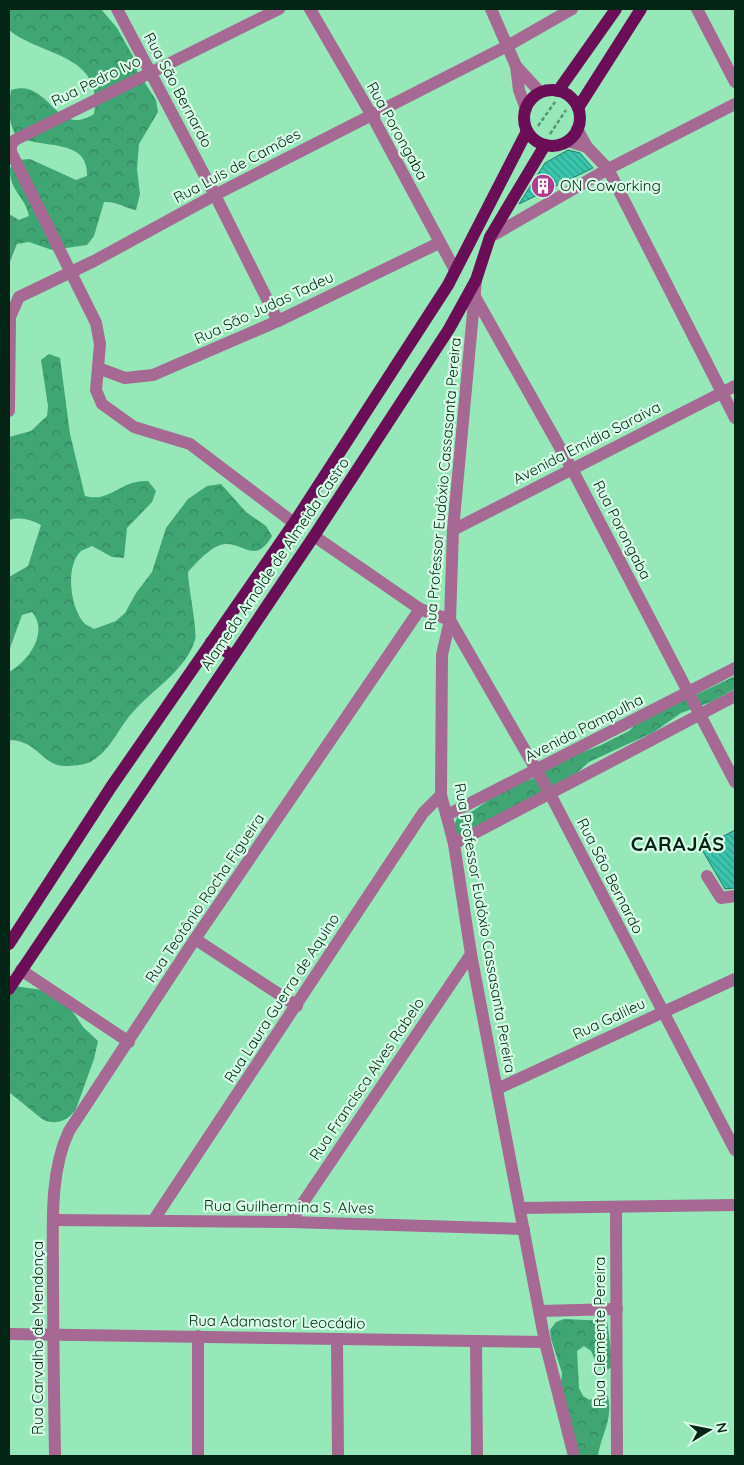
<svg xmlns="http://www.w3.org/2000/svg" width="744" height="1465" viewBox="0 0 744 1465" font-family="Quicksand,sans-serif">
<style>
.forest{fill:url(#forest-crowns)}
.building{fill:url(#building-back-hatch);stroke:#287b6c}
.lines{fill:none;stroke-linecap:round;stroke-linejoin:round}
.path{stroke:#579573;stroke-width:2.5;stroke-dasharray:4 2.5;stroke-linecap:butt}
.minor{stroke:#a56994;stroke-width:12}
.major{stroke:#6a0f57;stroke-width:12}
.labels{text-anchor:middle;stroke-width:4.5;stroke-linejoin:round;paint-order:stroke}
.street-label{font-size:15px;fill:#022414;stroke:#d8ffe7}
.poi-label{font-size:15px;fill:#022414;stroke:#d8ffe7;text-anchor:start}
.district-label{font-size:20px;font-weight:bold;letter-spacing:1px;fill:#022414;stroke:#d8ffe7}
</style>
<defs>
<pattern id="forest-crowns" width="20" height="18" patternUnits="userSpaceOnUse" patternTransform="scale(1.25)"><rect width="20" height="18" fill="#3fa573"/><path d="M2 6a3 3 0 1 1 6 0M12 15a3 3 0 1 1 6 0" fill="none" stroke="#33865d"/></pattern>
<pattern id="building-back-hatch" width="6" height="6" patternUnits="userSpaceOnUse" patternTransform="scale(1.25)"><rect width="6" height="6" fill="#3ac6ad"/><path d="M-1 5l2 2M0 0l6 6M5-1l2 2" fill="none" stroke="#2fa18c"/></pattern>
</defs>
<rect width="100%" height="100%" fill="#96e8b9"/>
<g class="forest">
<path d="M9,9H101L117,28L134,58L137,71L156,100L158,112L139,144L137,169L140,194L136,210C124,208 117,201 104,202L94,236L87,245L52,250L29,242L17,244L9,264V214L19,220L29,216C25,196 9,191 10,168L19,160L30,159L76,180L87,176C89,137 42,150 16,136C8,121 8,107 11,90C50,77 55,139 94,114C104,53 42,57 9,30Z"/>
<path d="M49,354L60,358L70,434L85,496C111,503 119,480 148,481L156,491L152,502L127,528L124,558L112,557L92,546C89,548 84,549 81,551C65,566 70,607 84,623C86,625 91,627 94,629L116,621L125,613L136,593L152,572L166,528L188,499L207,486L221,484L246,512L266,526L272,536C255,565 245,543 225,544C212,545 196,563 188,572C188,585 198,633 195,640C186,670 152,690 133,712C118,728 112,749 92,761C86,765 73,766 66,766C43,767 38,740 9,740V672C29,661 49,632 32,612L22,615L9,651V577L28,566L41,525C30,519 21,517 9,520V437L31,431L47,416L48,406L41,360Z"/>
<path d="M735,676V689L711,702L681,713L654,732L589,762L571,778L461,837L452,831L458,815L473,811L504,789L534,778L551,764L599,746L629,731L637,723Z"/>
<path d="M14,986L50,991L65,1000L83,1027L98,1041L94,1059L76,1109C68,1121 55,1126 42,1119L9,1092V991Z"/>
<path d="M564,1319L607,1321L613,1366L606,1371L598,1367L591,1351L584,1346L577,1351L579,1388L583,1396L590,1400L606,1392C616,1415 601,1434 598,1456H579L560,1391L562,1373L551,1339L550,1330L556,1322Z"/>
</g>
<g class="building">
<path d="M568,150L580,153L593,168L519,204L545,163Z"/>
<path d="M735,830V888L725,889L701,848Z"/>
</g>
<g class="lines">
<g class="path">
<path d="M538,126L555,102"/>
<path d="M550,134L566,110"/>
</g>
<g class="minor">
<path d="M117,9L215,195L278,321"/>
<path d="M279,9L15,140L11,145V152L96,323L100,344L96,390L102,404L134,427L190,444L294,523"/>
<path d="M310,9L371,114L455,270"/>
<path d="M491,9L516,66L519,90L526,109"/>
<path d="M697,9L735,82"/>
<path d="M516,66L540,92"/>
<path d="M577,129L587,147L608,169L735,418"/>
<path d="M568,141L587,147"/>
<path d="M490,237L608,169L735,104"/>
<path d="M476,280L453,530L450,620L442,655L441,795L454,844L471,954L545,1342L574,1456"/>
<path d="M474,295L572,469L735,782"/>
<path d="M98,368L125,378L153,375L278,321L439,243"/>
<path d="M9,411L10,317L19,297L94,261L215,195L509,45L572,9"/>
<path d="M453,530L735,386"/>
<path d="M314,536L420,609L450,620L549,792L735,1150"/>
<path d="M447,815L735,668"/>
<path d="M454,844L735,696"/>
<path d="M707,876L721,898L735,896"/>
<path d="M195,939L297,1006"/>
<path d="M21,970L129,1042"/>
<path d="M497,1089L735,979"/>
<path d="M521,1208L735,1205"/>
<path d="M616,1208L617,1456"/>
<path d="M53,1220L290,1222L524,1229"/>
<path d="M153,1221L423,813L441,795"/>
<path d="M290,1222L471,954"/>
<path d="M540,1311L617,1309"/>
<path d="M9,1334L545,1342"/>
<path d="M337,1339L338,1456"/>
<path d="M476,1342L477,1456"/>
<path d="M55,1456C54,1395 53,1334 53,1273C53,1227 49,1173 69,1131L195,939L420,609"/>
<path d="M198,1456V1336"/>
</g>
<g class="major">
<circle cx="552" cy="118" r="28"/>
<path d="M558,91L616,9"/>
<path d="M578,108L641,9"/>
<path d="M211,642L233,656"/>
<path d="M9,944L111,787L294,523L448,285L527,131"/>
<path d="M9,989L314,536L449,329L476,280L490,237L545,145"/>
</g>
</g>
<defs>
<g id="building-disc" transform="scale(1.25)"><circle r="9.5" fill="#af3b93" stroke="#d8ffe7"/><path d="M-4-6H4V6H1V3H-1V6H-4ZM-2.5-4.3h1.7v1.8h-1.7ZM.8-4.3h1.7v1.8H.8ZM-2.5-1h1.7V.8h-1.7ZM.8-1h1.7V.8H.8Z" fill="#fff"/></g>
</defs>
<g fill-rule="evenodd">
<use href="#building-disc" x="543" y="186"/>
</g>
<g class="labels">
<g class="street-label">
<text transform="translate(96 81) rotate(-26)" y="5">Rua Pedro Ivo</text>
<text transform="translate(178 90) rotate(62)" y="5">Rua São Bernardo</text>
<text transform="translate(397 131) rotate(61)" y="5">Rua Porongaba</text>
<text transform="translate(237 166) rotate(-28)" y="5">Rua Luis de Camões</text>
<text transform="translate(264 308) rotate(-25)" y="5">Rua São Judas Tadeu</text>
<text transform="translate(587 443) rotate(-27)" y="5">Avenida Emídia Saraiva</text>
<text transform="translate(443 484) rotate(-85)" y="5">Rua Professor Eudóxio Cassasanta Pereira</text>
<text transform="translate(622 530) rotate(63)" y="5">Rua Porongaba</text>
<text transform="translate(275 564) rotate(-56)" y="5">Alameda Arnolde de Almeida Castro</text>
<text transform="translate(584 728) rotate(-27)" y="5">Avenida Pampulha</text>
<text transform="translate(610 876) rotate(63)" y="5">Rua São Bernardo</text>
<text transform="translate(205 898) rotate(-56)" y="5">Rua Teotônio Rocha Figueira</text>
<text transform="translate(485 928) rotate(80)" y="5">Rua Professor Eudóxio Cassasanta Pereira</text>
<text transform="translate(282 998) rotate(-57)" y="5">Rua Laura Guerra de Aquino</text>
<text transform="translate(609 1019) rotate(-25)" y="5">Rua Galileu</text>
<text transform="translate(367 1079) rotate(-56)" y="5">Rua Francisca Alves Rabelo</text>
<text transform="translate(289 1207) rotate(1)" y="5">Rua Guilhermina S. Alves</text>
<text transform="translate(277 1322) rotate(1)" y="5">Rua Adamastor Leocádio</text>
<text transform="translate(600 1332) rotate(-90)" y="5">Rua Clemente Pereira</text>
<text transform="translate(38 1338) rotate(-90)" y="5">Rua Carvalho de Mendonça</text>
</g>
<g class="poi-label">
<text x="560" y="191">ON Coworking</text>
</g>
<g class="district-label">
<text x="678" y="851">CARAJÁS</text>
</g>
</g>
<rect width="744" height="1465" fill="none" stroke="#022414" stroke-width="20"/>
<g transform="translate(709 1430) rotate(80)" stroke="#d8ffe7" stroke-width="4" paint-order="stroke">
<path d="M0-4L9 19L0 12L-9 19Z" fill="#022414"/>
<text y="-8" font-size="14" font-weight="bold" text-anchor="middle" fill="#022414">N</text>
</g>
</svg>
